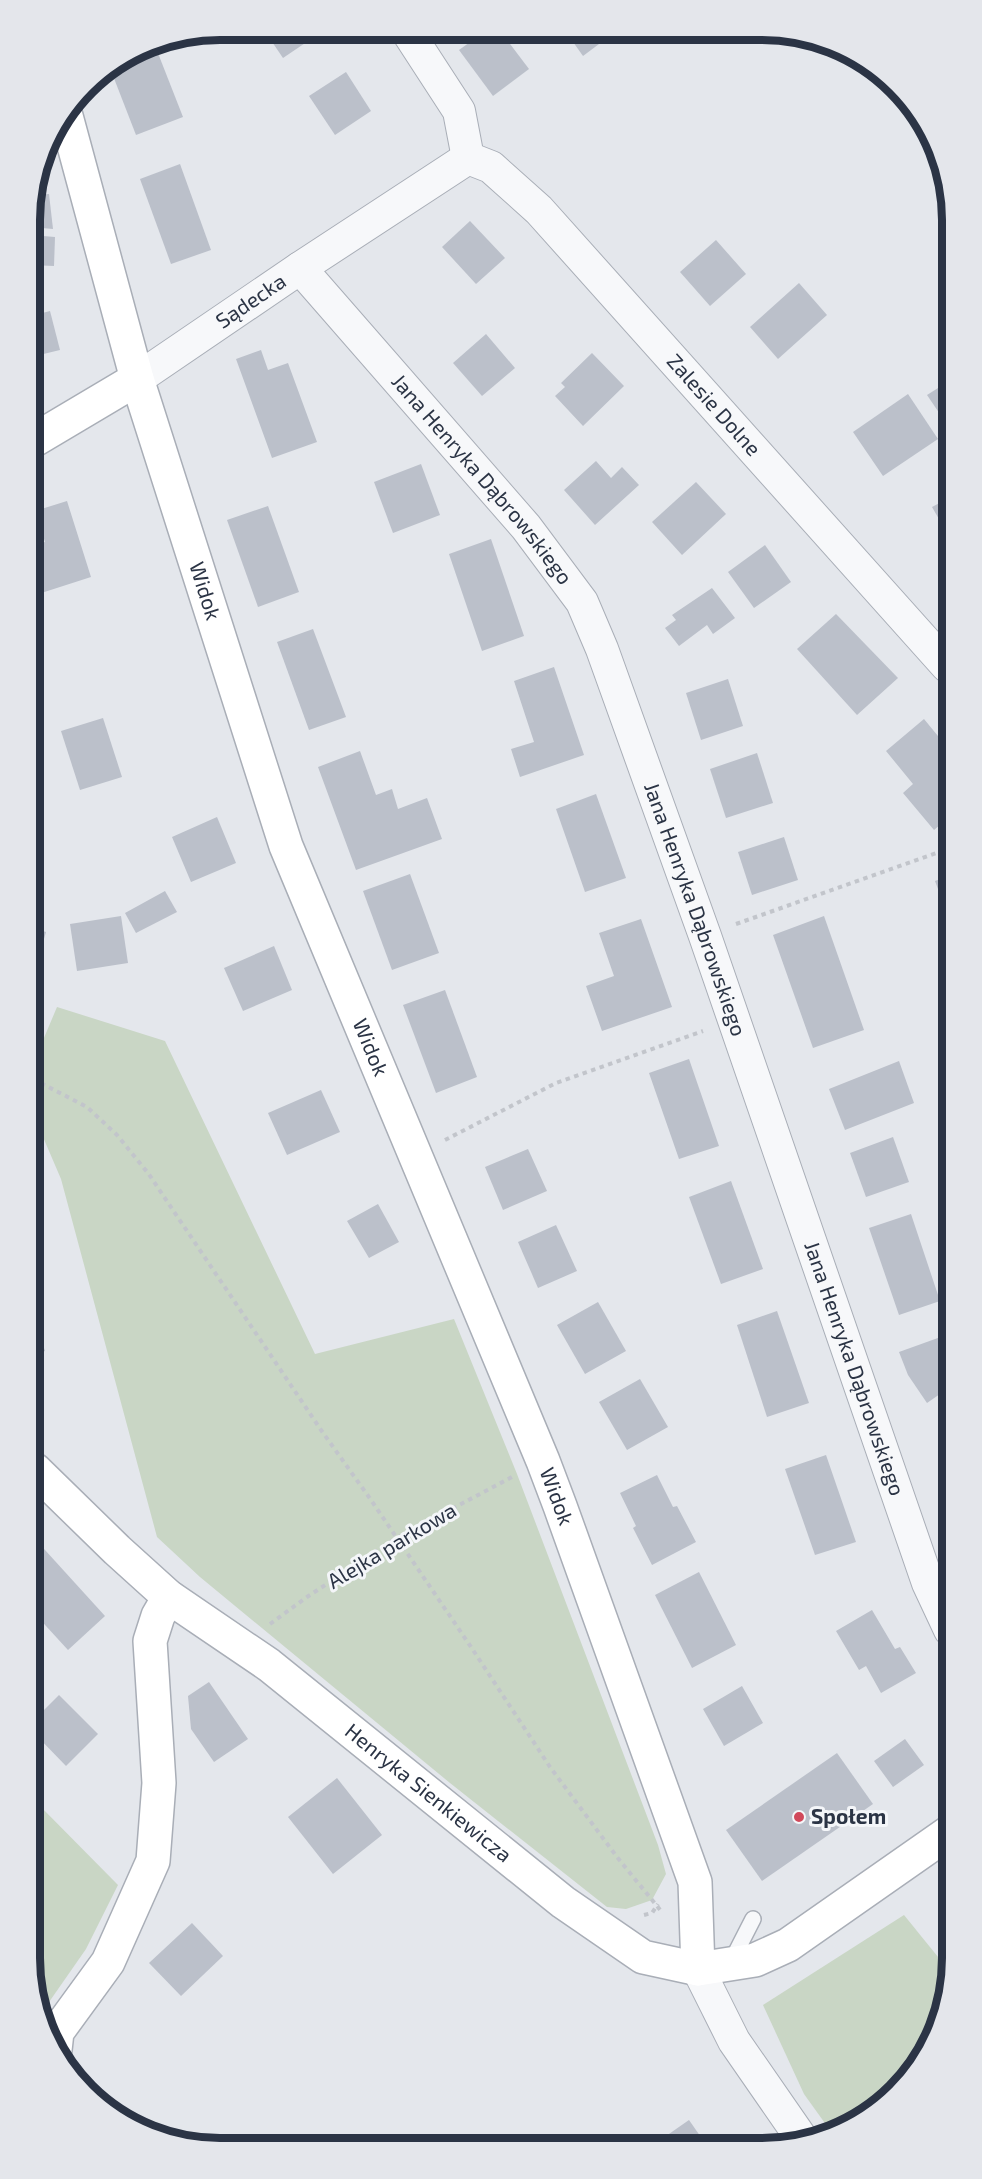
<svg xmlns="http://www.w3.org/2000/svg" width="982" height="2179" viewBox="0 0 982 2179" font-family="'Exo 2',sans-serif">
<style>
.green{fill:#c9d6c5}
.building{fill:#bbc0ca}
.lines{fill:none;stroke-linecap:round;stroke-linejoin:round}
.lane-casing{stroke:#a9aeb7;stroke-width:18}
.street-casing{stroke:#a9aeb7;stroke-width:34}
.secondary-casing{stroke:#a9aeb7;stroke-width:36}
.path{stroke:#c2c5cb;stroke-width:4;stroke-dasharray:4.5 4.5;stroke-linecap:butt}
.lane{stroke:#f7f8fa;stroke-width:15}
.street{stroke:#f7f8fa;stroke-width:32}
.secondary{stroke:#fff;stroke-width:33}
.poi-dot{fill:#d1495b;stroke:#f4f6f9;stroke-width:2}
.labels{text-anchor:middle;stroke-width:6;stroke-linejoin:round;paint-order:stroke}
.street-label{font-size:21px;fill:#2b3445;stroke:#f4f6f9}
.poi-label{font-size:21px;font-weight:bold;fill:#2b3445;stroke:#f4f6f9;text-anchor:start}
.rim{fill:none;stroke:#2b3445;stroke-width:8}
</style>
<rect width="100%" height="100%" fill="#e4e7ec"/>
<g class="green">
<path d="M57,1007L165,1041L315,1354L454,1319L517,1474L658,1845L666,1874L652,1900L626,1909L607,1907L450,1783L200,1577L157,1537L61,1179L34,1116L33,1064Z"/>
<path d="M36,1802L118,1885L86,1949L40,2015L37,2008Z"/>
<path d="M904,1915L951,1973L938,2031L905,2084L867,2117L832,2133L804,2094L763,2005Z"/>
</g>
<g class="building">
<path d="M264,30L319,31L320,33L283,58Z"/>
<path d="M484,32H501L529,69L493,96L459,50Z"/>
<path d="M566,32H615L583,56Z"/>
<path d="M154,43L183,117L136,135L110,68L148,44Z"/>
<path d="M346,72L371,111L335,135L309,96Z"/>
<path d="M180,164L211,250L171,264L140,179Z"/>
<path d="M49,194L53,229L31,227L30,208L34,195Z"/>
<path d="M470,221L505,258L476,284L442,247Z"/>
<path d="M31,235L55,237L54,266L31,265Z"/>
<path d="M716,240L746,274L710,306L680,272Z"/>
<path d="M799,283L827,315L778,359L750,327Z"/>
<path d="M50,311L60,350L31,357V316Z"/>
<path d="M486,334L515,368L482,396L453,363Z"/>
<path d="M261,350L268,370L288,363L317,442L272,458L236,359Z"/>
<path d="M592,353L624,386L583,426L555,396L565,387L561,383Z"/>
<path d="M946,383V423L927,395Z"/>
<path d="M908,394L938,439L883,476L853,432Z"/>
<path d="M596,461L611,478L622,467L639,485L595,525L564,490Z"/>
<path d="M421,464L440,515L393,533L374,482Z"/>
<path d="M696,482L726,514L682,555L652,522Z"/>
<path d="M947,499V533L932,507Z"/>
<path d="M67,501L91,577L32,596V546L45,542L35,511Z"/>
<path d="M268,506L299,592L258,607L227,520Z"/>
<path d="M491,539L524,636L482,651L449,554Z"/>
<path d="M765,545L791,582L754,608L728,572Z"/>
<path d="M712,588L735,618L713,634L707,625L679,646L665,628L676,620L672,615Z"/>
<path d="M836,614L898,678L857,715L797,649Z"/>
<path d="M313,629L346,717L309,730L277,642Z"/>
<path d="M554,667L584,755L520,777L511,749L534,742L514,681Z"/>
<path d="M728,679L743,726L701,740L686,693Z"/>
<path d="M103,718L122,777L80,790L61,731Z"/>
<path d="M924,719L947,747V756L941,761L947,769L948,818L934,830L903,793L913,784L886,751Z"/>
<path d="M360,751L376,795L392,789L398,809L427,798L442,839L356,870L318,767Z"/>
<path d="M757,753L773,803L726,818L710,769Z"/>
<path d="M596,794L626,878L585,892L556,809Z"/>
<path d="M217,817L236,863L191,882L172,837Z"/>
<path d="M784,837L798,880L752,895L738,852Z"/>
<path d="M410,874L439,953L392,970L363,891Z"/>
<path d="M948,876V916L935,881Z"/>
<path d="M165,891L177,912L136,933L125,913Z"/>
<path d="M121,916L128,963L77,971L70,924Z"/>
<path d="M824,916L864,1030L813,1048L773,935Z"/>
<path d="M641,919L672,1007L602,1031L586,986L614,976L599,933Z"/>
<path d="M33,928L46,932L34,973H33Z"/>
<path d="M274,946L292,990L243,1011L224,968Z"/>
<path d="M445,990L477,1077L436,1093L403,1005Z"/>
<path d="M689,1059L719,1146L679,1159L649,1073Z"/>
<path d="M899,1061L914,1103L845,1130L829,1089Z"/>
<path d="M321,1090L340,1132L287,1155L268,1113Z"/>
<path d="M893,1137L909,1182L866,1197L850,1153Z"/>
<path d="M528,1149L547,1191L503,1210L485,1167Z"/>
<path d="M731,1181L763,1269L721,1284L689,1197Z"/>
<path d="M378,1204L399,1242L369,1258L347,1221Z"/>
<path d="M911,1214L940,1301L899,1315L869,1228Z"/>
<path d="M556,1225L577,1271L538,1288L518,1242Z"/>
<path d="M598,1302L626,1351L585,1374L557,1325Z"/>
<path d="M777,1311L809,1403L767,1417L737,1325Z"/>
<path d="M34,1320L45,1351L34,1355Z"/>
<path d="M949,1334L950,1387L927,1403L908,1375L899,1352Z"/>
<path d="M640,1379L668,1427L627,1450L599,1402Z"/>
<path d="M826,1455L856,1542L815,1555L785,1469Z"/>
<path d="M950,1460V1477L944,1462Z"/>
<path d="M657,1475L673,1507L677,1506L696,1542L652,1565L633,1528L636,1526L620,1493Z"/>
<path d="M35,1539L105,1616L68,1650L35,1614Z"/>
<path d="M699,1572L736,1645L692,1668L655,1595Z"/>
<path d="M872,1610L895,1649L900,1647L916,1673L881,1693L866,1666L859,1670L836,1631Z"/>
<path d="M209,1682L248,1739L214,1762L191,1729L188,1696Z"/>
<path d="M742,1686L763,1723L724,1746L703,1709Z"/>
<path d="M59,1695L98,1734L66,1766L36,1735V1718Z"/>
<path d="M905,1739L924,1765L893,1787L874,1761Z"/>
<path d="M837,1753L873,1804L762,1881L726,1830Z"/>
<path d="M337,1778L382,1835L333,1874L288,1817Z"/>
<path d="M192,1923L223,1956L181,1996L149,1963Z"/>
<path d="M689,2120L705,2143H656Z"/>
</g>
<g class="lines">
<g class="lane-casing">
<path id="lane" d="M730,1964L753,1919"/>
</g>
<g class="street-casing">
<g id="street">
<path d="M407,31L459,111L468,158"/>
<path id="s1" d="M468,158L491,167L539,210L947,666"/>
<path id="s2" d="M300,268L526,527L582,602L602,649L705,936L928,1583L950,1630"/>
<path id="s3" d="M137,379L300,268L468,158"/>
<path d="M698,1969L734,2041L804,2142"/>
</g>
</g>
<g class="secondary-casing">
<g id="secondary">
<path id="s4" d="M66,116L137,379L286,846L543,1461L560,1506L695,1882L698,1969"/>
<path d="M31,442L137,379"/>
<path id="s5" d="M35,1470L117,1550L169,1597L269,1665L563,1902L643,1957L698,1969L755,1960L788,1945L951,1831"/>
<path d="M55,2050L57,2032L108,1962L153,1861L159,1783L150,1641L158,1616L169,1597"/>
</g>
</g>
<g class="path">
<path d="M736,924L948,849"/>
<path d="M33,1079L87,1107L117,1135L148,1173L321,1430L371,1500L471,1647L550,1767L617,1857L661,1911"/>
<path d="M445,1140L556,1083L703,1031"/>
<path d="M270,1624L307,1597L395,1539L512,1477"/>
<path d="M644,1915L652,1913L658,1904"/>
</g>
<use href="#lane" class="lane"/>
<use href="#street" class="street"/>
<use href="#secondary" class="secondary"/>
</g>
<circle class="poi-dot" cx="799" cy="1817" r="6"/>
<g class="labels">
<g class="street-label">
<text dy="7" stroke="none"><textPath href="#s3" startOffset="138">Sądecka</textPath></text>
<text dy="7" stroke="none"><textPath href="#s1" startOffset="351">Zalesie Dolne</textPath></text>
<text dy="7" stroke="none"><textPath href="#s2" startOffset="279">Jana Henryka Dąbrowskiego</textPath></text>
<text dy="7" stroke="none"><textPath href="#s4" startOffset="495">Widok</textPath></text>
<text dy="7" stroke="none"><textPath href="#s2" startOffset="765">Jana Henryka Dąbrowskiego</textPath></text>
<text dy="7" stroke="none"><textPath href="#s4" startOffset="981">Widok</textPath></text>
<text dy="7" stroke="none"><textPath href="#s2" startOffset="1251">Jana Henryka Dąbrowskiego</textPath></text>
<text dy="7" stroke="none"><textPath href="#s4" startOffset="1467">Widok</textPath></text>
<text transform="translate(392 1546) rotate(-31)" y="7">Alejka parkowa</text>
<text dy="7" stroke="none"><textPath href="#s5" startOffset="510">Henryka Sienkiewicza</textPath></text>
</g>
<g class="poi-label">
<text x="811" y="1824">Społem</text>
</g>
</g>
<path d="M0 0H982V2179H0ZM220 40H762A180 180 0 0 1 942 220V1958A180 180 0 0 1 762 2138H220A180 180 0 0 1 40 1958V220A180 180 0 0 1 220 40Z" fill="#e4e6eb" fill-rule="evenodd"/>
<path class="rim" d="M220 40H762A180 180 0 0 1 942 220V1958A180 180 0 0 1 762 2138H220A180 180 0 0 1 40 1958V220A180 180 0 0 1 220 40Z"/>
</svg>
